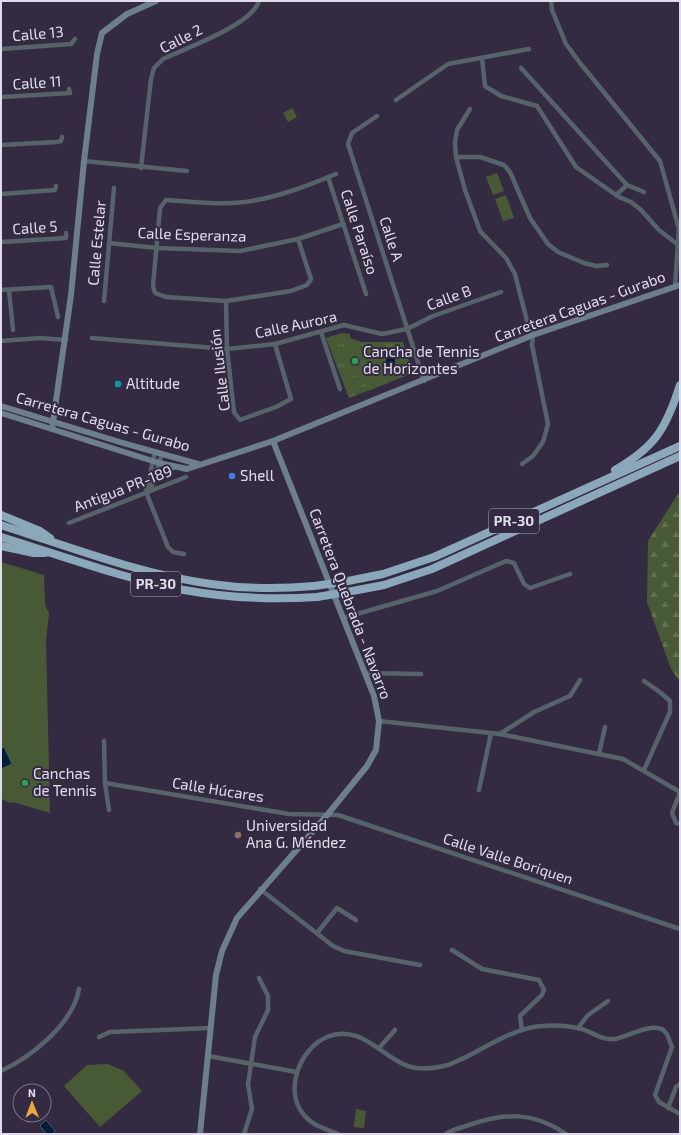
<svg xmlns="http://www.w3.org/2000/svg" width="681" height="1135" viewBox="0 0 681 1135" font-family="'Exo 2',sans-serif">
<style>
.forest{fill:url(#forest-firs)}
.park{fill:url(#park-tufts)}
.pitch{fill:#485a35}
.water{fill:#011d35;stroke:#44566c}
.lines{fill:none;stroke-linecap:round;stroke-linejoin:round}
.street{stroke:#57636b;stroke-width:4.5}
.secondary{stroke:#6c7f8b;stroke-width:6}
.highway{stroke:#8ba8bb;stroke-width:8}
.highway-bridge{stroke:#8ba8bb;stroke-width:8}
.leisure-dot{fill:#2e9e5b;stroke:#342b42;stroke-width:1.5}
.culture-dot{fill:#0f9aa8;stroke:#342b42;stroke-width:1.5}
.shop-dot{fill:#3f7fe0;stroke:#342b42;stroke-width:1.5}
.education-dot{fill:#8d6e63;stroke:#342b42;stroke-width:1.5}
.labels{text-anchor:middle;stroke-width:4;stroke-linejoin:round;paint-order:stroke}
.shield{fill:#342b42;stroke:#ada7b8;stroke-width:1}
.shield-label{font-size:14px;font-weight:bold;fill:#e1dceb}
.street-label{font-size:15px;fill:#e1dceb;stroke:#342b42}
.poi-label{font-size:15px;fill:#e1dceb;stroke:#342b42;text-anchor:start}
</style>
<defs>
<pattern id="forest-firs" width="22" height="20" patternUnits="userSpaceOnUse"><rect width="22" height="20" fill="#485a35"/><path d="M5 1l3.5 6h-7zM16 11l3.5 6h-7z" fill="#627152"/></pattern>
<pattern id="park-tufts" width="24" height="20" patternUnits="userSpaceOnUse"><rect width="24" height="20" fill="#485a35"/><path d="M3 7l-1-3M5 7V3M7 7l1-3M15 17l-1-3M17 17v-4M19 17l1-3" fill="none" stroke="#627152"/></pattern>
</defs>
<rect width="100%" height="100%" fill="#342b42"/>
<path class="forest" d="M680,491V682L671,669L647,602L648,541Z"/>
<path class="park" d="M342,333L350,334V338L361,342H403L413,373L349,398L326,338Z"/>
<g class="pitch">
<path d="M292,108L297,117L288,122L283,113Z"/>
<path d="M497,173L504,191L493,195L486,177Z"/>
<path d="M506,195L514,218L503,221L495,199Z"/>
<path d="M350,346L363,347L361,376L347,375Z"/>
<path d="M385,374L388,383L368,391L365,381Z"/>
<path d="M1,562L44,575L45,605L49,613L46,640L50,813L13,802L10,803L1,799Z"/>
<path d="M108,1064L124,1071L142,1091L100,1127L64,1086L87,1065Z"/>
<path d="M356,1109L366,1111L364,1128L354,1127Z"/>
</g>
<g class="water">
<path d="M386,353L396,354L395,371L385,370Z"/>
<path d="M4,747L12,764L1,769V749Z"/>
<path d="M46,1120L55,1131L52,1134H47L40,1126Z"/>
</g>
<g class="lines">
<g class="street">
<path d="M551,1L552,10L566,44L580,63L660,161L679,229L675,286"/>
<path d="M1,49L71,44L75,39"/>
<path d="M482,58L485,86L501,96L537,106L576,167L619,197L631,202L641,210L659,230L677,244"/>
<path d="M521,68L627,185L644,192"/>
<path d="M1,97L70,93L69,89"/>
<path d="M396,100L448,64L529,49"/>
<path d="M470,109L457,130L455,142L456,157L465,190L480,231L506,258L515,274L527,321L533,335L532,345L548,424L543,442L533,456L522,464"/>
<path d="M377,116L352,133L348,144L424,381"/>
<path d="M1,145L57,142L61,141L62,137"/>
<path d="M456,157H480L504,165L510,172L530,218L548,244L558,252L584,263L596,266L607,265"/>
<path d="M84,161L187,171"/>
<path d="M141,168L151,79L154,68L163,59C186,48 252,25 259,1"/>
<path d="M328,177L366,294"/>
<path d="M1,194L55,190L56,186"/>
<path d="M616,195L627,185"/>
<path d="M298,239L311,279L307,285L291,291L226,301L166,297L155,293L153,286L160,208L166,200C192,202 219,205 245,202C276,198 307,186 336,174"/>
<path d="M1,242L66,238V233"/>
<path d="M109,243L157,248L240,251L298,239L343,224"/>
<path d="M1,290L51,287L58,317"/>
<path d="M9,290L13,330"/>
<path d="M104,301L114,188"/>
<path d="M226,301L227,349L234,412L240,420L276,407L291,399L275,344"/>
<path d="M321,332L340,389"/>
<path d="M92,338L227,349L275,344L344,325L382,334L407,329L433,316L501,292"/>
<path d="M1,341L40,338L66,340"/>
<path d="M155,452L146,492L152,486L162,454"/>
<path d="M146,492L168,547L173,552L184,554"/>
<path d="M69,523L186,477"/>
<path d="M343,618L437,591L506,561L514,563L524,584L530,588L570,574"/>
<path d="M365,673L421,674"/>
<path d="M644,681L661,693L670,701V712L644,770"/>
<path d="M379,721L500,734L623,759L680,792"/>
<path d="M500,734L534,712L570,696L580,680"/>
<path d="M104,741L105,783L109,810"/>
<path d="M599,754L605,727"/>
<path d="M105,783L289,814L338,815L680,929"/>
<path d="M479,790L491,733"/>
<path d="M680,792L672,813L676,823L680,824"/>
<path d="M260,889L333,946L344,951L420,965"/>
<path d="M317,933L337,908L356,920"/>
<path d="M452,950L482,969L539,980L544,990L542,995L520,1016L522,1030"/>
<path d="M578,1028L588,1015L608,1001"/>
<path d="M99,1037L110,1032L211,1028"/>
<path d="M379,1048L395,1030"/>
<path d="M208,1056L297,1072"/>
<path d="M1,1071C31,1057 73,1024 79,989"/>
<path d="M668,1108L676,1087L680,1084"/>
<path d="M244,1134L252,1109L248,1084L255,1037L268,1010V996L259,978"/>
<path d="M338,1134C326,1129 313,1126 304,1115C283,1091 300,1048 327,1037C358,1024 378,1052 403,1064C415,1070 431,1069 444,1066C451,1065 458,1060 464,1058C486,1047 517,1027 542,1026C553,1025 567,1026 578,1028C591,1031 602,1041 615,1039C628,1037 657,1019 666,1033C669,1037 670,1043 672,1047L655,1095L659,1102L680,1114"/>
<path d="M446,1134C452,1129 461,1128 469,1125C505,1113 533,1111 566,1134"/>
</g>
<g class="secondary">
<path d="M1,406L123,443L198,464"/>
<path d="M1,413L159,463L187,469L273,441L533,335L680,285"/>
<path d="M52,429L71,295L84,161L97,54L102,33L127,14L156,1"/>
<path d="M155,477L173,467"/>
<path d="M200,1134L216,975L222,951L237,918L328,814L367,766L376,750L379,721L374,696L273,441"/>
</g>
<g class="highway">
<path d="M615,470C655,447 666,429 680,385"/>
<path d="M1,515L40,531L50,538"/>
<path d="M1,525C70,547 139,574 211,584C245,589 280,589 314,586"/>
<path d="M1,537C60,555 124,579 184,590C228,598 272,600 317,597"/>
<path d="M1,546L34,553H45"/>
<path d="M343,582L383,574L434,557L680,446"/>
<path d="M347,592L384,585L432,569L680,456"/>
</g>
<g class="highway-bridge">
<path d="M314,586L343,582"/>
<path d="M317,597L347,592"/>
</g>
</g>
<g class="leisure-dot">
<circle cx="355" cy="361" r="4"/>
<circle cx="25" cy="783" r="4"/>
</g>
<circle class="culture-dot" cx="118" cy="384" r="4"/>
<circle class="shop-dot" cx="232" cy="476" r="4"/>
<circle class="education-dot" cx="238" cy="835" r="4"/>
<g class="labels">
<g class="shield">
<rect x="489" y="509" width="50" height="24" rx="3"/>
<rect x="131" y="572" width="50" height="24" rx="3"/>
</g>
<g class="shield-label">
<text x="514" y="526">PR-30</text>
<text x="156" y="589">PR-30</text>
</g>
<g class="street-label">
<text transform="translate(38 34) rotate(-5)" y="5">Calle 13</text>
<text transform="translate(181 39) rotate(-27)" y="5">Calle 2</text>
<text transform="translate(37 83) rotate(-4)" y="5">Calle 11</text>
<text transform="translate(35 228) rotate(-4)" y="5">Calle 5</text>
<text transform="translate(359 232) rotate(72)" y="5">Calle Paraíso</text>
<text transform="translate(192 235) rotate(2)" y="5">Calle Esperanza</text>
<text transform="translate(391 239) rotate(72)" y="5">Calle A</text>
<text transform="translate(97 243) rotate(-85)" y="5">Calle Estelar</text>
<text transform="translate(449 298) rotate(-20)" y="5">Calle B</text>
<text transform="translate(580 307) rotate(-20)" y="5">Carretera Caguas - Gurabo</text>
<text transform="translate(296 325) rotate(-12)" y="5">Calle Aurora</text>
<text transform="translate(220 370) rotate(-97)" y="5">Calle Ilusión</text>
<text transform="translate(103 422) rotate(16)" y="5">Carretera Caguas - Gurabo</text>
<text transform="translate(123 489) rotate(-21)" y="5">Antigua PR-189</text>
<text transform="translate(350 604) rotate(69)" y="5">Carretera Quebrada - Navarro</text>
<text transform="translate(218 790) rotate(9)" y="5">Calle Húcares</text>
<text transform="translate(508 859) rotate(18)" y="5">Calle Valle Boriquen</text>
</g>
<g class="poi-label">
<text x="363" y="357">Cancha de Tennis<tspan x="363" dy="17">de Horizontes</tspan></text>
<text x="126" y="389">Altitude</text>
<text x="240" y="481">Shell</text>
<text x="33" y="779">Canchas<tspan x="33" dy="17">de Tennis</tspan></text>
<text x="246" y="831">Universidad<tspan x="246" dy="17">Ana G. Méndez</tspan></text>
</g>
</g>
<rect width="681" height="1135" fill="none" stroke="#e1dceb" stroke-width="4"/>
<g transform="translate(32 1103) rotate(359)"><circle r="19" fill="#342b42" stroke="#797286"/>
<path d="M0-3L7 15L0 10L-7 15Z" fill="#eda83b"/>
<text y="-6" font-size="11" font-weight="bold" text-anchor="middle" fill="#e1dceb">N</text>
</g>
</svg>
